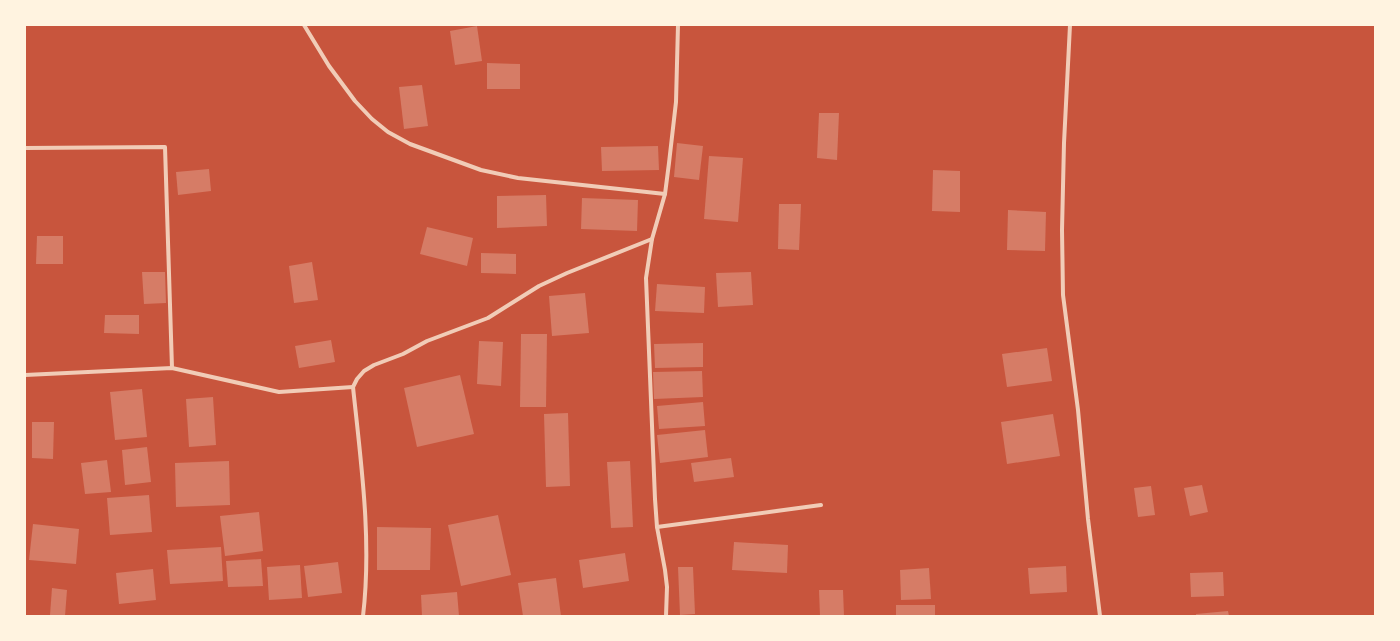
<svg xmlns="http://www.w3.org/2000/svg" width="1400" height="641" viewBox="0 0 1400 641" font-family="Manrope,sans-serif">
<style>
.building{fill:#d67c66}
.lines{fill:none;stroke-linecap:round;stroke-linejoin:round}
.minor{stroke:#f1ccb7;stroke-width:4}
</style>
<rect width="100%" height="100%" fill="#c8553d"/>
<g class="building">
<path d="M477,26L482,61L455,65L450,31Z"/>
<path d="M487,63L520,64V89H487Z"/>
<path d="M422,85L428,126L404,129L399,87Z"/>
<path d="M819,113H839L837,160L817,158Z"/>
<path d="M677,143L703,146L699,180L674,177Z"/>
<path d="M658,146L659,170L602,171L601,147Z"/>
<path d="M709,156L743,158L738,222L704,219Z"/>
<path d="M209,169L211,191L178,195L176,172Z"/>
<path d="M933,170L960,171V212L932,211Z"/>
<path d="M546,195L547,226L497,228V196Z"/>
<path d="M582,198L638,200L637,231L581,229Z"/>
<path d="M779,204H801L799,250L778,249Z"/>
<path d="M1008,210L1046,212L1045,251L1007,250Z"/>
<path d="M427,227L473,238L467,266L420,254Z"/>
<path d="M37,236H63V264H36Z"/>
<path d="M481,253L516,254V274L481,273Z"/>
<path d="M312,262L318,300L294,303L289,266Z"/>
<path d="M142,272H165L166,303L144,304Z"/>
<path d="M751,272L753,305L718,307L716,273Z"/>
<path d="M657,284L705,287L704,313L655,311Z"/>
<path d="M585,293L589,333L552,336L549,296Z"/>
<path d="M105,315H139V334L104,333Z"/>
<path d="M521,334H547L546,407H520Z"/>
<path d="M331,340L335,362L299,368L295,346Z"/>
<path d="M479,341L503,342L501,386L477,384Z"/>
<path d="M703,343V367L655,368L654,344Z"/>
<path d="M1047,348L1052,381L1007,387L1002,354Z"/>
<path d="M702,371L703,397L654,399L653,372Z"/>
<path d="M460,375L474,434L417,447L404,388Z"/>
<path d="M142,389L147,437L115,440L110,392Z"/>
<path d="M213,397L216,445L189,447L186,399Z"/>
<path d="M703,402L705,426L659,429L657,406Z"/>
<path d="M568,413L570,486L546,487L544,414Z"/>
<path d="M1053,414L1060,456L1007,464L1001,422Z"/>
<path d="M32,422H54L53,459L32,458Z"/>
<path d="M705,430L708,457L660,463L657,435Z"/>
<path d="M147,447L151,482L125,485L122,450Z"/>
<path d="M731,458L734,477L694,482L691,463Z"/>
<path d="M107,460L111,492L85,494L81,463Z"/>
<path d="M229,461L230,505L176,507L175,463Z"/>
<path d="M630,461L633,527L611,528L607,462Z"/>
<path d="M1202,485L1208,512L1190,516L1184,488Z"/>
<path d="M1151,486L1155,515L1138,517L1134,488Z"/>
<path d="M149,495L152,532L110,535L107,498Z"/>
<path d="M259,512L263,551L225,556L220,516Z"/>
<path d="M498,515L511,575L461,586L448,525Z"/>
<path d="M33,524L79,529L76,564L29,560Z"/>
<path d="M377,527L431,528L430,570H377Z"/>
<path d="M734,542L788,545L787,573L732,570Z"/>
<path d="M221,547L223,581L170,584L167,550Z"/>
<path d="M625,553L629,581L583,588L579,560Z"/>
<path d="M261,559L263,586L228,587L226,561Z"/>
<path d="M338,562L342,593L308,597L304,566Z"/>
<path d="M300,565L302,598L269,600L267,567Z"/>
<path d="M1066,566L1067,592L1030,594L1028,568Z"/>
<path d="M678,567H693L695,614L680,615Z"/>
<path d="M929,568L931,599L901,600L900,570Z"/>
<path d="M153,569L156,600L119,604L116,573Z"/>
<path d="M1223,572L1224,596L1191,597L1190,573Z"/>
<path d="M556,578L561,616H523L518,583Z"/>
<path d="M52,588L67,590L65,616L50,615Z"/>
<path d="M819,590H843L844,616H820Z"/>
<path d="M457,592L459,616H422L421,595Z"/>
<rect x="896" y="605" width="39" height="11"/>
<path d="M1228,611L1229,616H1196V614Z"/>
</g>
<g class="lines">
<g class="minor">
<path d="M304,25L329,66L355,101L372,119L388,132L410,144L481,170L518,178L665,194"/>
<path d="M1070,25L1064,143L1062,230L1063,295L1078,410L1088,519L1100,616"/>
<path d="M25,148L165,147L172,368"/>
<path d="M25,375L172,368L279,392L353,387"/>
<path d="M657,527L821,505"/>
<path d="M363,616C372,540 361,463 353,387L357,379L364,371L374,365L403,354L427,341L488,318L539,286L567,273L652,239"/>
<path d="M666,616L667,587L665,570L657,527L655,499L646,278L652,239L665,194L669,163L676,102L678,25"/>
</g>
</g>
<rect width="1400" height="641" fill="none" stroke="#fff3e0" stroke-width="52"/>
</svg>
